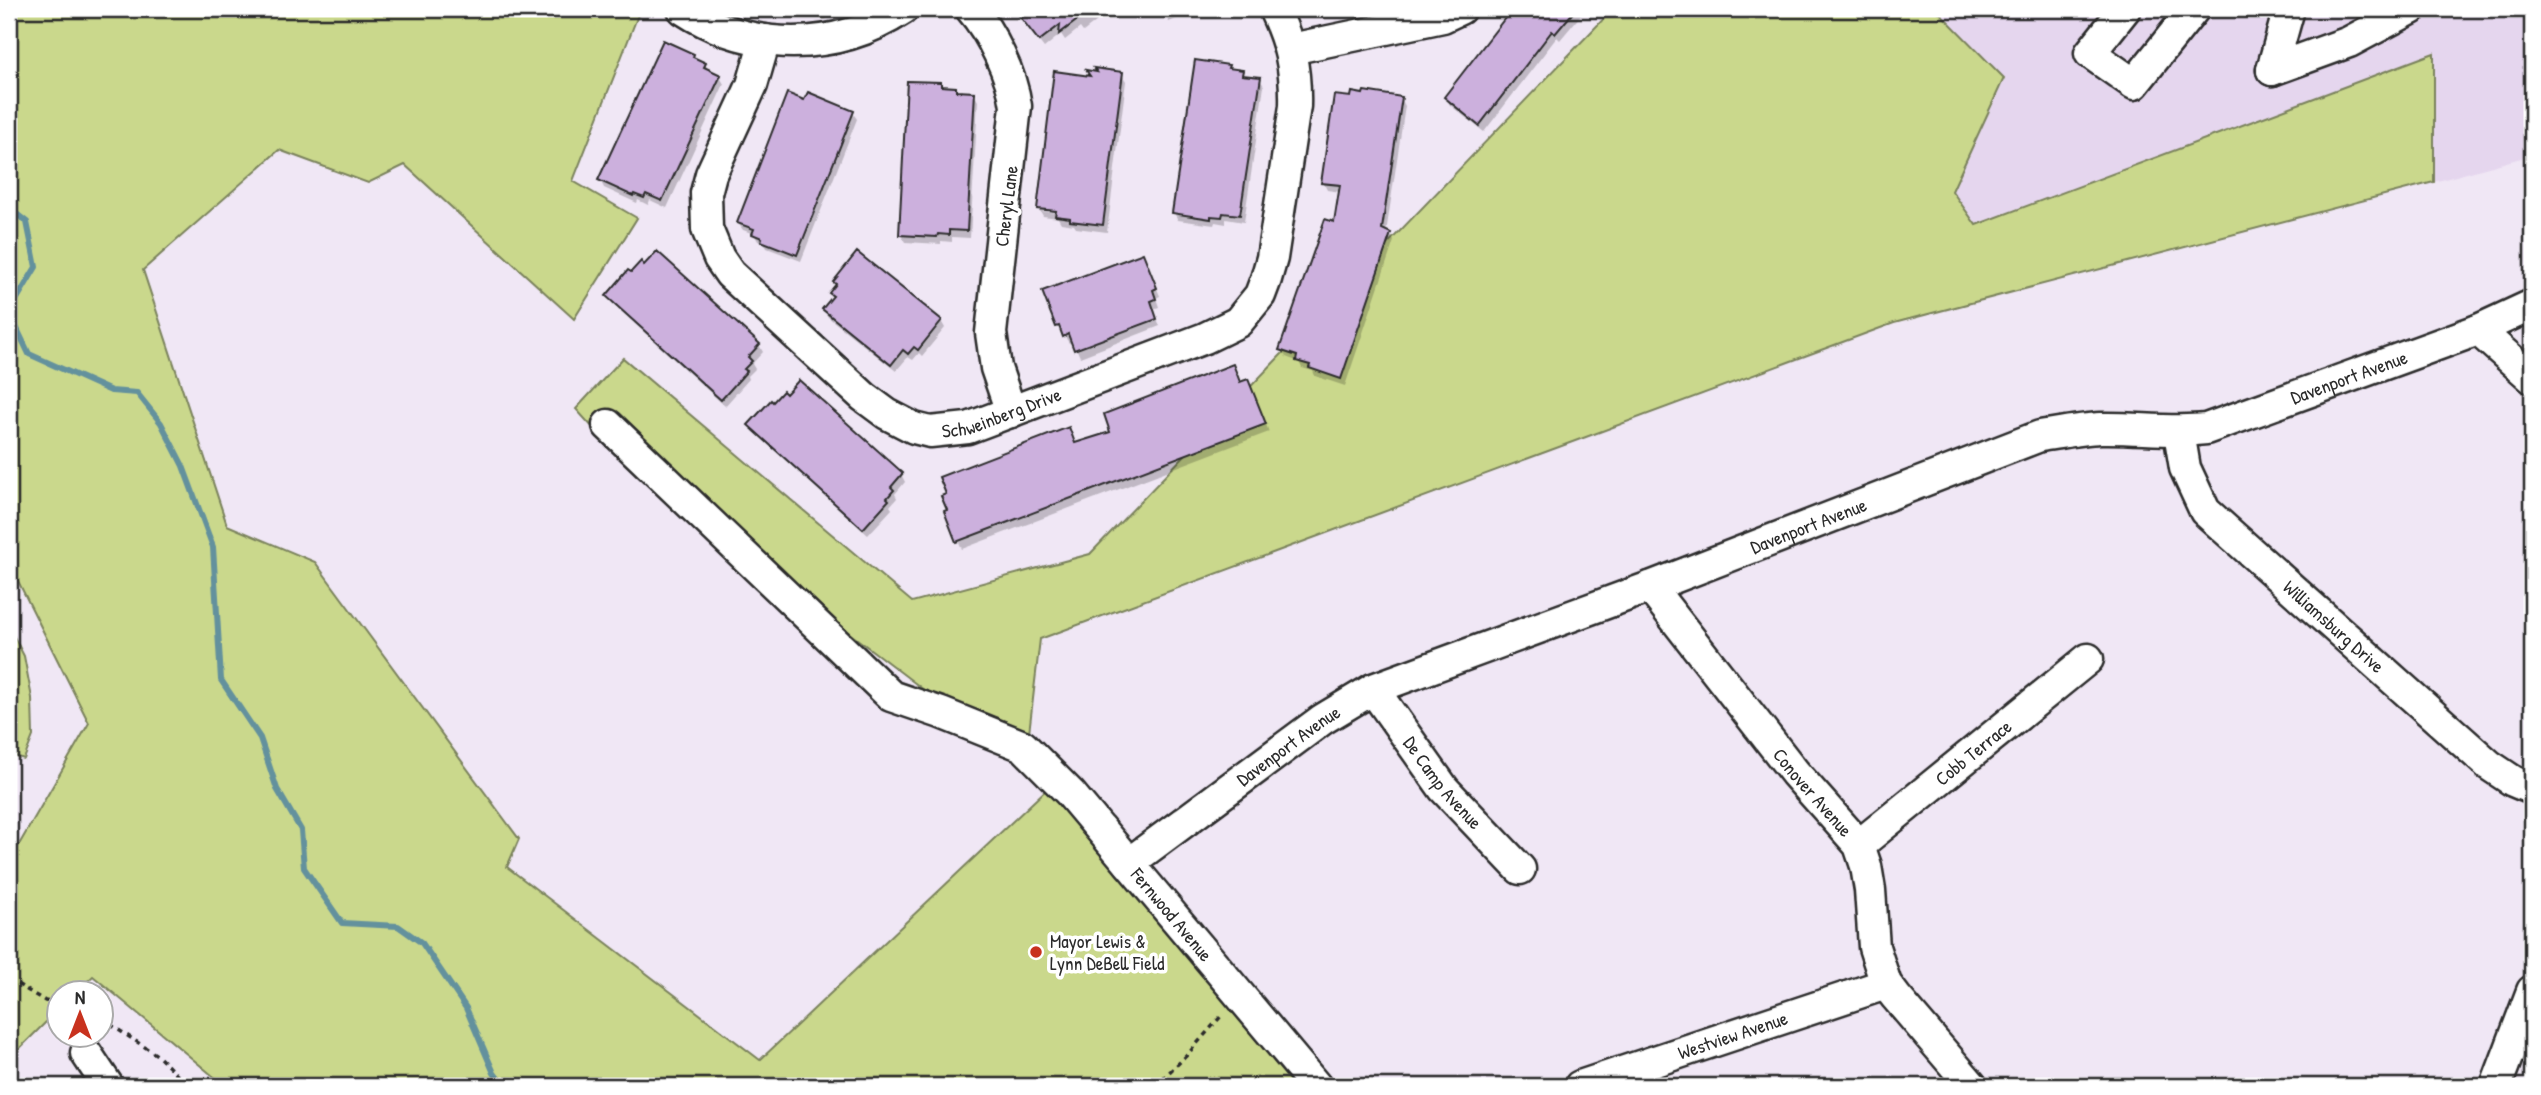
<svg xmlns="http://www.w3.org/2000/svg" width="2541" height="1095" viewBox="0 0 2541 1095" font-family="'Patrick Hand',sans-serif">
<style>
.built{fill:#e5d6ee}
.green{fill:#cad88c;stroke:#7a825c;stroke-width:2}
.shadow{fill:#0003;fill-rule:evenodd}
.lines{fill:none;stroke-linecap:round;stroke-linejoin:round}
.stream{stroke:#64919d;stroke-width:6}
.building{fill:#ccb0dd;stroke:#2b2b2b;stroke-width:2}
.minor-casing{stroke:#2b2b2b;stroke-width:35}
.path{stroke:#2b2b2b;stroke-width:3.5;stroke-dasharray:5 5;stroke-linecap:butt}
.minor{stroke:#fff;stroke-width:30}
.poi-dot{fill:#c8321e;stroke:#fff;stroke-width:2.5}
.labels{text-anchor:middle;stroke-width:7;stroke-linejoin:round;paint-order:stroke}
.street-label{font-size:19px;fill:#2b2b2b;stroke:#fff}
.poi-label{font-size:19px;fill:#2b2b2b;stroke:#fff;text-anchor:start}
</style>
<rect width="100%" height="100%" fill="#f0e7f5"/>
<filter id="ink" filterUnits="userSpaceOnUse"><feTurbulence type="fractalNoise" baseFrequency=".0143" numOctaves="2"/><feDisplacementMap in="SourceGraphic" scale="14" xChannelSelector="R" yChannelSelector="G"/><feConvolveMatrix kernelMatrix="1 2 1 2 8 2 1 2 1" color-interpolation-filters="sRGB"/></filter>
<g filter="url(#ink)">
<path class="built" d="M1936,9H2532V155L2434,182V53L1976,225L1952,191L2004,78Z"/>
<g class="green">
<path d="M9,9H664L638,15L573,181L637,218L574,319L405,165L368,183L279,150L143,270L227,525L315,562L519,839L507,867L760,1060L1049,787L1294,1086H225L93,976L75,993H60L59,1009L9,1059V862L89,723L9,563Z"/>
<path d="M773,9H845L825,18Z"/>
<path d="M1613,9H1936L2004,78L1952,191L1976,225L2434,53V182L1894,323L1040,639L1025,767L622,460L576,409L623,358L912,602L1090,554Z"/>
<path d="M9,627L24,656L32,698L33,736L24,759L9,754Z"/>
</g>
<g class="shadow">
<path d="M1014,9H1096L1101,18L1083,32L1080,28L1065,40L1061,34L1044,48Z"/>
<path d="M1162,9H1200L1169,22Z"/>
<path d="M1519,9H1586L1560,40L1557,37L1484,132L1450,105L1446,98Z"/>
<path d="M693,55L695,60L705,64L709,72L720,77L724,84L667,208L650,200L648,205L638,200L637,203L604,188L600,180Z"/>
<path d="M1227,66L1229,70L1242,72L1245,77L1260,79L1264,86L1244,222L1226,219V224L1215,222L1214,225L1178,220L1174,213Z"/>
<path d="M1121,73L1126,81L1107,232L1076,228L1074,225L1061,223L1058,218L1043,216L1039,209L1092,78ZM1041,208L1065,210L1064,214L1041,211Z"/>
<path d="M940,84L942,87L955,88L958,93L974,94L978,101L970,238L952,237V242L941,241V244L905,242L901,235Z"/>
<path d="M1401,98L1405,106L1386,233L1390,234L1394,241L1345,386L1315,376L1313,371L1302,368L1299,362L1286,357L1281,350L1335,224L1340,192L1327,190L1323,182Z"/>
<path d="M852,112L857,119L801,261L767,248L765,244L758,241L754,234L743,230L738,223Z"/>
<path d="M1143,255L1160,296L1156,298L1159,307L1153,309L1160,326L1080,357L1073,341L1069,343L1058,326Z"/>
<path d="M831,293L941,321L945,328L922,356L919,353L913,360L908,357L896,371L828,317L824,310L834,298Z"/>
<path d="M608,296L759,345L763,352L752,364L755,369L748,376L749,379L725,406L612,303Z"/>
<path d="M1237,373L1241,384L1252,388L1269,432L962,549L946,512L1068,429L1076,445L1113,433Z"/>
<path d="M750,425L901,474L905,482L895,494L897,498L890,506L892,509L868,535L754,432Z"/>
</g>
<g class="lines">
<path class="stream" d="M9,208L27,222L36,267L9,312L29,354L111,391L137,393L161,423L183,466L213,547L221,680L260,738L277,789L301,830L304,868L342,923L398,926L422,943L466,1008L494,1073L504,1086"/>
</g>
<g class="building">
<path d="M1014,9H1092L1059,34L1060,25L1039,41Z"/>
<path d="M1512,9H1576L1555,34L1552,31L1479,126L1444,97Z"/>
<path d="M663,40L694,54L693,57L706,63L704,67L721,75L662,201L646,194L644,198L634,194L633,196L598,180Z"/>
<path d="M1195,60L1229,65L1228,68L1243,70L1242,75L1261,77L1240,215L1223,213L1222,217L1211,216V219L1172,213Z"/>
<path d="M1094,68L1123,72L1103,225L1070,221V218L1055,216L1056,211L1037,209L1054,71L1090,76L1086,70L1097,72Z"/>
<path d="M907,81L941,82V86L956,87V91L975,92L967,231L949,230V235L938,234L937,237L899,235Z"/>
<path d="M1364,91L1402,97L1382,229L1391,233L1341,379L1309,368L1310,365L1296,361L1297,356L1279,350L1325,219L1334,222L1340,185L1321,183L1334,95L1351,97L1352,92L1363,94Z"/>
<path d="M808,92L854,111L797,255L761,241L762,238L752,234L754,229L737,223L787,93L804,100Z"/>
<path d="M657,251L760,344L748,357L752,361L744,369L747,371L721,400L606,296L628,270L631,272L641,261L644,265Z"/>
<path d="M857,252L942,320L918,350L914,347L908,354L903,350L891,365L822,309L833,296L829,293L836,284L833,282Z"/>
<path d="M1143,253L1157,288L1153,290L1156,299L1151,301L1157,319L1074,350L1068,334L1063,337L1059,326L1056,327L1042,291Z"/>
<path d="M1233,364L1240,382L1248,379L1266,424L956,542L944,511L947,510L941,496L946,494L939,477L1069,427L1075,443L1110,432L1104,414Z"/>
<path d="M799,380L903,473L891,487L894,490L887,498L889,500L863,529L748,425L771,400L773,402L783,391L786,394Z"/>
</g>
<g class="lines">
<g class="minor-casing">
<g id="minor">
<path d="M683,9C750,53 836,53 903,9"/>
<path d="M971,9C991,32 1012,75 1016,106L991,333L996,368L1011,412"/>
<path d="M2125,9L2090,53L2134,84L2194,9"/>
<path id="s1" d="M765,40L752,85L711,174L706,193L707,229L719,258L730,274L864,397L887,414L914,428L930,432L968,428L1205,338L1238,322L1260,295L1266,279L1272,258L1295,106C1296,68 1290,43 1274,9"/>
<path d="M1291,49L1443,17L1460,9"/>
<path d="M2272,70L2349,42L2411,9"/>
<path d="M2272,70L2289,9"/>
<path d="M2478,330L2532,378"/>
<path id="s2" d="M608,425L891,696L941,713L1023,746L1070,793L1316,1086"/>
<path id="s3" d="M2179,432L2185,468L2205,511L2489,765L2513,781L2532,789"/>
<path id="s4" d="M1650,587L1795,773L1859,845L1866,866L1870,890L1874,947L1886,984L1896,997L1972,1086"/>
<path id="s5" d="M1373,689L1444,789L1520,869"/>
<path id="s6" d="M1859,845L2088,659"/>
<path id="s7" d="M1129,863L1323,719L1373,689L1650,587L2040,436C2060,433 2080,429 2101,428C2136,427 2171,433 2206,429L2478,330L2532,305"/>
<path d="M86,1053L108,1086"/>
<path id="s8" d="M1580,1086L1886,984"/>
<path d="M2496,1086L2532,991"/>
</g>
</g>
<g class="path">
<path d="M9,979L45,1001L60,1004"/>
<path d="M102,1019L157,1055L188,1086"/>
<path d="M1155,1086L1186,1056L1223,1014"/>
</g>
<use href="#minor" class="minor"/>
</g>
</g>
<circle class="poi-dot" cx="1036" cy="952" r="7"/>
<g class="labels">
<g class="street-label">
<text transform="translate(1006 206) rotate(-83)" y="7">Cheryl Lane</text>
<text dy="7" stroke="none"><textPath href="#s7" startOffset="1332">Davenport Avenue</textPath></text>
<text dy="7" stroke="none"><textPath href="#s1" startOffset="583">Schweinberg Drive</textPath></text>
<text dy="7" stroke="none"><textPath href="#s7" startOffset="765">Davenport Avenue</textPath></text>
<text dy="7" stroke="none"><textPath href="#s3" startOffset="257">Williamsburg Drive</textPath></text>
<text dy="7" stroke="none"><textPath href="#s7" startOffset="198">Davenport Avenue</textPath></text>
<text dy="7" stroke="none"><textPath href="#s6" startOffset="147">Cobb Terrace</textPath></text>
<text dy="7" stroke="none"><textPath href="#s5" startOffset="117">De Camp Avenue</textPath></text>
<text dy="7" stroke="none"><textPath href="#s4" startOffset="262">Conover Avenue</textPath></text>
<text dy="7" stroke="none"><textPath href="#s2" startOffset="758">Fernwood Avenue</textPath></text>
<text dy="7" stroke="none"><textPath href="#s8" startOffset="161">Westview Avenue</textPath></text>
</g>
<g class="poi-label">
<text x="1050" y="948">Mayor Lewis &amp;<tspan x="1050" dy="22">Lynn DeBell Field</tspan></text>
</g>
</g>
<rect width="2541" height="1095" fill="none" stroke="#fff" stroke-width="35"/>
<rect x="18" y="18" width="2506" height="1060" fill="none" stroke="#2b2b2b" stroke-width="2.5" filter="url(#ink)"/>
<g transform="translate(80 1014)"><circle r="33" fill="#ffffff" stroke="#aaaaaa" stroke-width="2"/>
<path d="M0-5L12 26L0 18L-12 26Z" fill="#c8321e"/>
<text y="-10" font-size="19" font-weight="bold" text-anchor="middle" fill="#2b2b2b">N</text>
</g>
</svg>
